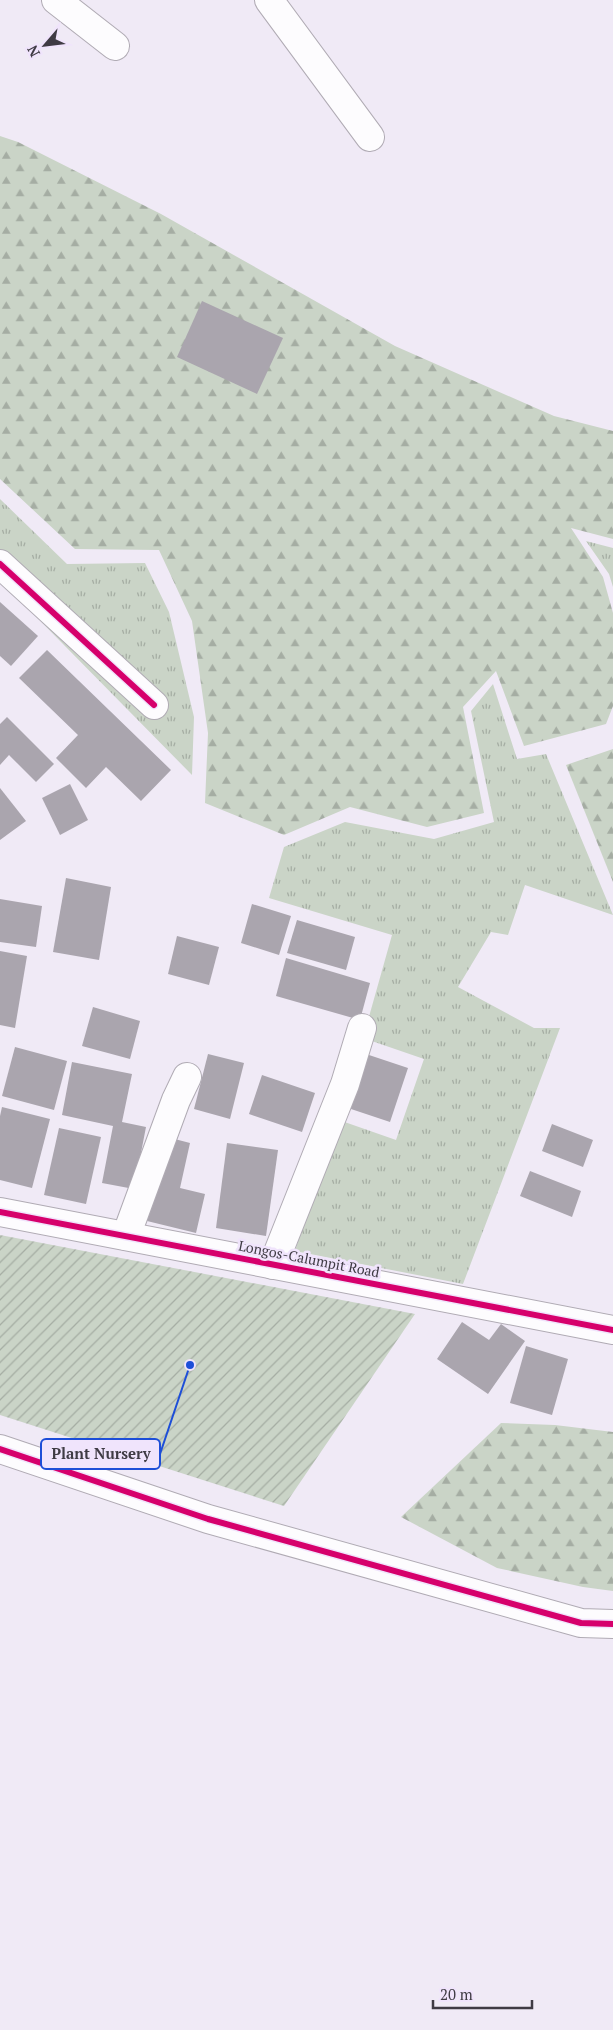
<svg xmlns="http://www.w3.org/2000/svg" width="613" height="2030" font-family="'PT Serif',serif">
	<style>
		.grass { fill: url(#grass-tufts) }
		.forest { fill: url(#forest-firs) }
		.garden { fill: url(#garden-furrows) }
		.building { fill: #aaa5ae }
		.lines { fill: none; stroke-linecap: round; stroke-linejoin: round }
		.minor-casing { stroke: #b0abb4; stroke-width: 30 }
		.minor { stroke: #fdfcfe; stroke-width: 28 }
		.cycleway-casing { stroke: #f0e4fc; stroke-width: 9 }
		.cycleway { stroke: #d6006c; stroke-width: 6 }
		.labels { text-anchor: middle; stroke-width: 5; stroke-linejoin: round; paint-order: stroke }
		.street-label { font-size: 14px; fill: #3f3b44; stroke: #f0e4fc }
		.leader { fill: none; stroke: #1d4ed8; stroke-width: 2 }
		.callout-dot { fill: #1d4ed8; stroke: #f0e4fc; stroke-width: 2 }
		.callout { fill: #f0e4fc; stroke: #1d4ed8; stroke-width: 2 }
		.callout-label { font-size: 15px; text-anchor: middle; font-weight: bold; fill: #3f3b44 }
	</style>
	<defs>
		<pattern id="grass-tufts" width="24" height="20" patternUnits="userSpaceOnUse" patternTransform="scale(1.25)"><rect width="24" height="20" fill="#cad4c7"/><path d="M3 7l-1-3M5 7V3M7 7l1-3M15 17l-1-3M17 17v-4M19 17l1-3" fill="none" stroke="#a5ada3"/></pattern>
		<pattern id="forest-firs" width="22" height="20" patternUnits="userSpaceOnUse" patternTransform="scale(1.25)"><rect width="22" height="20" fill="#cad4c7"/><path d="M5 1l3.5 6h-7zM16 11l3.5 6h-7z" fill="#a5ada3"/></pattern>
		<pattern id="garden-furrows" width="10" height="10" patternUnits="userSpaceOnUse" patternTransform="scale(1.25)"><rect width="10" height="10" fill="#cad4c7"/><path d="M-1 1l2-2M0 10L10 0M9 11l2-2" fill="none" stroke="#a5ada3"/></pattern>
	</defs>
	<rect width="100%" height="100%" fill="#f0eaf6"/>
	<g class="grass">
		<polygon points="0,499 67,564 145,563 169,612 194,717 192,775 0,580"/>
		<polygon points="586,541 613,548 613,587 609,574"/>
		<polygon points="493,684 517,759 546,754 613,915 525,885 508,935 491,932 458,987 534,1028 560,1028 463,1284 295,1251 336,1119 396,1140 424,1059 363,1038 392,935 269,898 284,847 345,822 434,839 494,822 471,711"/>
	</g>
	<g class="forest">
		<polygon points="0,136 18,142 161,214 395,346 554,416 613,431 613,539 571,528 603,577 613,613 613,706 606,724 524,746 496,671 463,707 484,813 427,827 350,807 284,835 205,803 208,733 192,621 159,550 75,549 0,479"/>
		<polygon points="613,749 613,882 566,765"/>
		<polygon points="501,1423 555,1425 613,1432 613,1591 583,1587 497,1568 401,1517"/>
	</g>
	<polygon class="garden" points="0,1235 415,1314 284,1506 0,1415"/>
	<g class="building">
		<polygon points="202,301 283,338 257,394 177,357"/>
		<polygon points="0,602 38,636 11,666 0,656"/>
		<polygon points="47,650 171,770 141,801 106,767 86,788 56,758 78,735 19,678"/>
		<polygon points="7,717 54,764 36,782 9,755 0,765 0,724"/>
		<polygon points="70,784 88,820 60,835 42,798"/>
		<polygon points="0,788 26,821 0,840"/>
		<polygon points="66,878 111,887 99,960 53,952"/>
		<polygon points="0,899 42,906 36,947 0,942"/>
		<polygon points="252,904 291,916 279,955 241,943"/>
		<polygon points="297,920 355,937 346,970 287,953"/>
		<polygon points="177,936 219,947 209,985 168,974"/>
		<polygon points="0,951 27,956 15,1028 0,1025"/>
		<polygon points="286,958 370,983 360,1020 276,996"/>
		<polygon points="93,1007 140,1021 130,1059 82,1046"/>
		<polygon points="15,1047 67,1061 54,1110 2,1096"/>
		<polygon points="363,1053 408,1068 390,1122 345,1107"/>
		<polygon points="208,1054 244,1063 230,1119 194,1109"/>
		<polygon points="72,1062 132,1074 122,1122 146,1127 134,1189 102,1183 113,1126 62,1115"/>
		<polygon points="262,1075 315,1093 302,1132 249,1114"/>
		<polygon points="2,1107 50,1119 32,1188 0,1180 0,1116"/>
		<polygon points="552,1124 593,1140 583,1167 542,1151"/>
		<polygon points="59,1128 101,1137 86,1204 44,1195"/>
		<polygon points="167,1137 190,1143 180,1188 205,1194 196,1233 147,1221"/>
		<polygon points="227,1143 278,1150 266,1236 216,1228"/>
		<polygon points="530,1171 581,1191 572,1217 520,1196"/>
		<polygon points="462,1322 489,1340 501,1324 525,1341 488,1394 437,1359"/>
		<polygon points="526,1346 568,1359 552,1415 510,1403"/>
	</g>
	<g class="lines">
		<defs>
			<g id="minor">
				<polyline points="56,0 115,46"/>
				<polyline points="269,0 370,137"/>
				<polyline points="0,564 154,705"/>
				<polyline points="0,1212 613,1330"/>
				<polyline points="126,1236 176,1100 187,1077"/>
				<polyline points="273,1265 345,1084 362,1028"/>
				<polyline points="0,1449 208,1519 581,1623 613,1624"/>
			</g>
		</defs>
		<use href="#minor" class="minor-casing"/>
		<use href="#minor" class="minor"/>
		<defs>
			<g id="cycleway">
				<polyline points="0,564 154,705"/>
				<polyline points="0,1212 613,1330"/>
				<polyline points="0,1449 208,1519 581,1623 613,1624"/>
			</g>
		</defs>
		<use href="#cycleway" class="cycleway-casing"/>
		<use href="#cycleway" class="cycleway"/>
	</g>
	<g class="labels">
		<g class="street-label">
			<text transform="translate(309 1259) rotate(11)" y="5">Longos-Calumpit Road</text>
		</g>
	</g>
	<path class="leader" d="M190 1365L160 1454"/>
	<circle class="callout-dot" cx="190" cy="1365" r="5"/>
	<rect class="callout" x="41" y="1439" width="119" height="30" rx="5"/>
	<g class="callout-label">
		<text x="101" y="1459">Plant Nursery</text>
	</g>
	<g transform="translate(45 45) rotate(242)" stroke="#f0e4fc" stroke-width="4" paint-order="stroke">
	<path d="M0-4L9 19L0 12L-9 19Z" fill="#3f3b44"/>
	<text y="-8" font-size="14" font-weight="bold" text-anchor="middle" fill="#3f3b44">N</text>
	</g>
	<path d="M433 2000v8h99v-8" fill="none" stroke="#3f3b44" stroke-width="2.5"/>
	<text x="440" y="2000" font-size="15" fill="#3f3b44" stroke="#f0e4fc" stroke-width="4" paint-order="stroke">20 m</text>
</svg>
